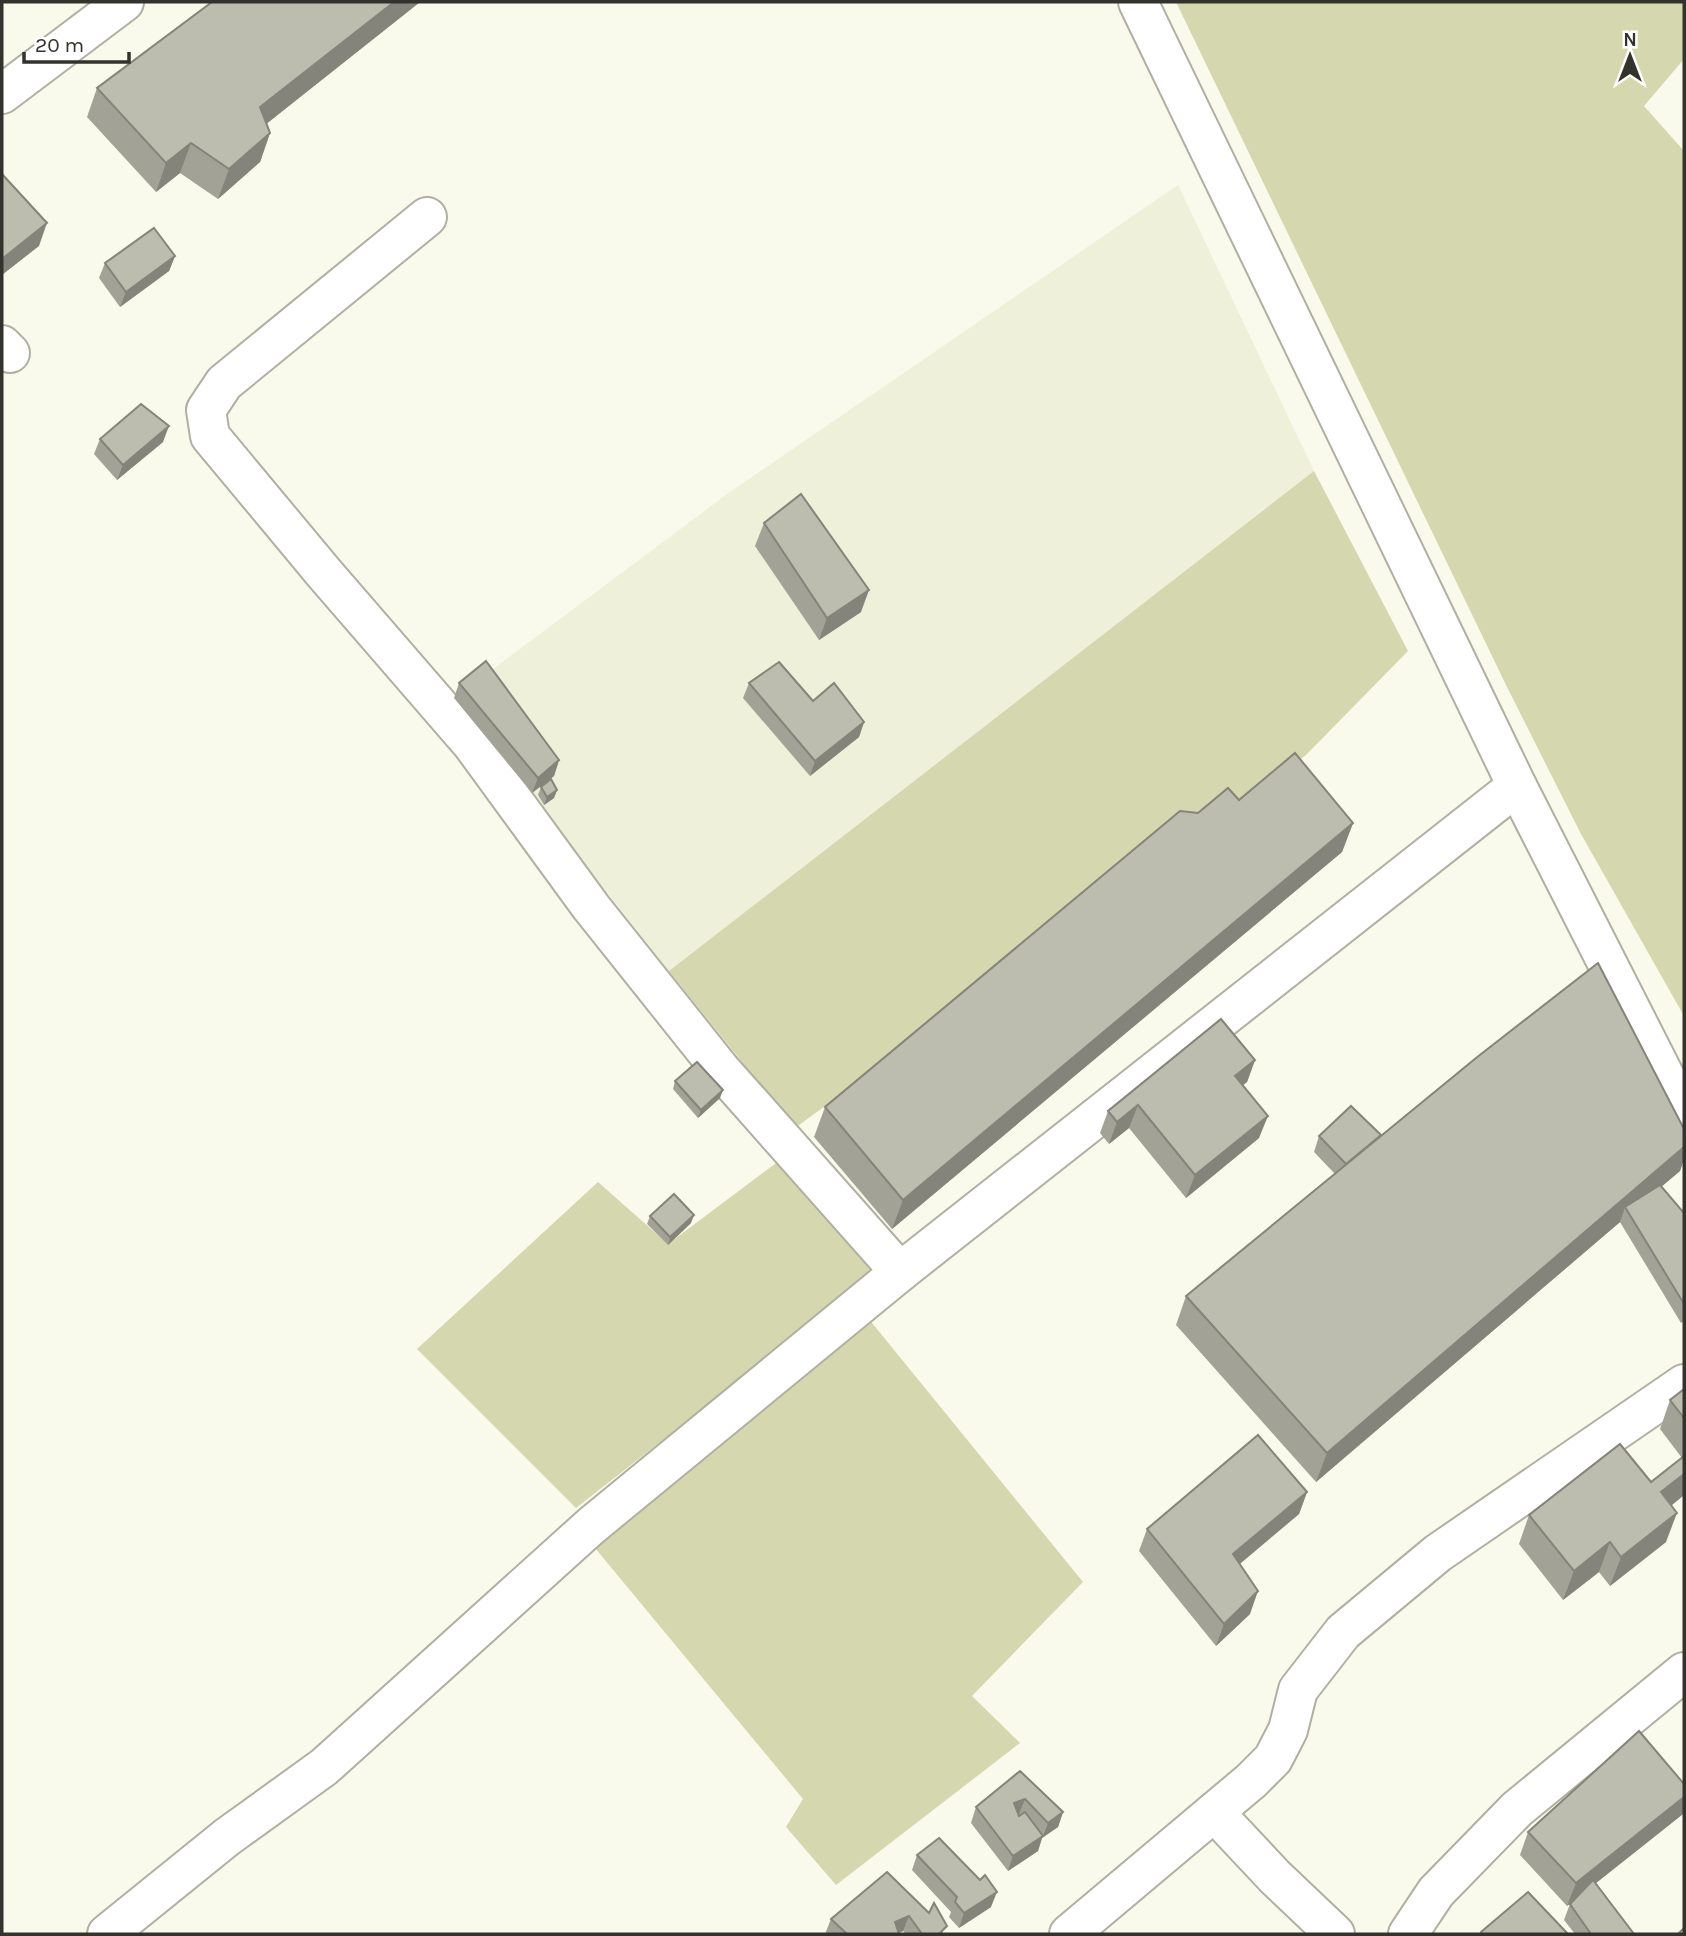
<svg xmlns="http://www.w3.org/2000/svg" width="1686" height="1936" font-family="Karla,sans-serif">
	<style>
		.built { fill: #eff0da }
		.green { fill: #d5d7ae }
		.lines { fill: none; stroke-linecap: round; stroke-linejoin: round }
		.minor-casing { stroke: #b0b0a2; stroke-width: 42 }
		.tertiary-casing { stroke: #b0b0a2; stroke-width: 42 }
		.minor { stroke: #fff; stroke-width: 38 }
		.tertiary { stroke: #fff; stroke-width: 38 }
		.wall { fill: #a2a396 }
		.shaded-wall { fill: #84847a }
		.building { fill: #bcbdaf; stroke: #84847a; stroke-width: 2 }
	</style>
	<rect width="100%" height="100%" fill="#f9faeb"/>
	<polygon class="built" points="1178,185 1314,471 669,971 454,698 730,492"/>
	<g class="green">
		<polygon points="1176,2 1684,2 1684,59 1644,106 1684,151 1684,1016 1581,834 1507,687"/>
		<polygon points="1314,471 1408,651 1306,755 795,1128 669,971"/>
		<polygon points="780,1160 882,1268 576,1508 417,1349 598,1182 668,1244"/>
		<polygon points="868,1318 1083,1582 972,1696 1020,1743 836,1885 786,1827 803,1799 590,1542"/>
	</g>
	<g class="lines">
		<defs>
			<g id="minor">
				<polyline points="2,94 124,2"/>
				<polyline points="427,217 224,383 206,410 210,436 324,573 472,744 591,907 721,1070 900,1272"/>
				<polyline points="2,345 10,353"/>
				<polyline points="1214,1812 1275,1877 1335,1934"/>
				<polyline points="107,1934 227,1837 324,1767 591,1526 900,1272 1517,786"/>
				<polyline points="1069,1934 1251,1781 1273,1759 1288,1730 1298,1690 1343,1632 1438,1553 1684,1384"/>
				<polyline points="1408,1934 1436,1892 1517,1809 1684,1672"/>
			</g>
			<polyline id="tertiary" points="1138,2 1517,786 1684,1114"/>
		</defs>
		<use href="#minor" class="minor-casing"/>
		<use href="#tertiary" class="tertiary-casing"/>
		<use href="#minor" class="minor"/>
		<use href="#tertiary" class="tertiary"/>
	</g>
	<g class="wall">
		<polygon points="420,2 267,123 270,133 260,162 218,199 180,173 156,192 87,117 97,88"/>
		<polygon points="175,256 169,271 120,307 99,278 105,263"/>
		<polygon points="100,439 163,442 117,480 94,454"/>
		<polygon points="764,523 861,612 819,640 755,546"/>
		<polygon points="459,683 559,760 554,776 532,793 454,698"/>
		<polygon points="749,683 813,701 864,722 859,737 810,776 743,698"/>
		<polygon points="541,787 557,790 554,798 544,805 538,795"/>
		<polygon points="1239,800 1353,823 1342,852 892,1229 814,1137 825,1107 1198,813"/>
		<polygon points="1255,1060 1247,1082 1243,1085 1259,1138 1186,1198 1129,1128 1109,1144 1100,1133 1108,1111"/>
		<polygon points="675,1081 720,1098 698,1118 673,1089"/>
		<polygon points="1381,1135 1684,1147 1684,1159 1680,1171 1661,1187 1684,1213 1684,1321 1681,1323 1620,1222 1316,1482 1176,1325 1186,1296 1335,1174 1314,1152 1319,1136"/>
		<polygon points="650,1216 691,1223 668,1245 647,1224"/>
		<polygon points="1684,1389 1684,1495 1672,1505 1666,1542 1610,1586 1599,1572 1563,1600 1519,1544 1529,1515 1651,1482 1682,1458 1660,1429 1670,1400"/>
		<polygon points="1307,1492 1299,1514 1240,1564 1250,1614 1216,1646 1139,1551 1147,1529"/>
		<polygon points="1020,1771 1063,1812 1058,1827 1042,1838 1038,1851 1008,1871 971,1823 976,1807"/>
		<polygon points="1683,1814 1596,1883 1634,1934 1575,1934 1564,1920 1570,1904 1573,1901 1567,1906 1520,1855 1528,1832"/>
		<polygon points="917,1855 991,1907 959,1928 949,1917 951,1912 912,1870"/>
		<polygon points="887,1872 944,1934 906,1934 903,1931 899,1933 899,1934 825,1934 831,1919"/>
	</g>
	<g class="shaded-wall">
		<polygon points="394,2 420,2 250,137 260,107"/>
		<polygon points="270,133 260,162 218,199 229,169"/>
		<polygon points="191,143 180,173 156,192 166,163"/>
		<polygon points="47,223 39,246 2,275 2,259"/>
		<polygon points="175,256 169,271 120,307 126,292"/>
		<polygon points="169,426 163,442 117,480 123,465"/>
		<polygon points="869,590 861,612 819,640 827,618"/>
		<polygon points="864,722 859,737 810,776 815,761"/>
		<polygon points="559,760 554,776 532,793 538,778"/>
		<polygon points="557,790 554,798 544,805 547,797"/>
		<polygon points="1353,823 1342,852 892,1229 903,1200"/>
		<polygon points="1255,1060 1247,1082 1227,1098 1235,1076"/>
		<polygon points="723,1090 720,1098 698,1118 701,1110"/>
		<polygon points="1138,1105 1129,1128 1109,1144 1117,1122"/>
		<polygon points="1268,1116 1259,1138 1186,1198 1195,1175"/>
		<polygon points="1684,1147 1684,1159 1680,1171 1629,1214 1625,1207 1620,1222 1316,1482 1327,1453"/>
		<polygon points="694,1215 691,1223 668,1245 670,1237"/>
		<polygon points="1684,1474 1684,1495 1651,1522 1661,1492"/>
		<polygon points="1307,1492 1299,1514 1225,1576 1233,1554"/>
		<polygon points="1677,1513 1666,1542 1610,1586 1621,1557"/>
		<polygon points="1610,1542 1599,1572 1563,1600 1574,1571"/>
		<polygon points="1258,1591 1250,1614 1216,1646 1224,1624"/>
		<polygon points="1684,1797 1684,1810 1683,1814 1567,1906 1576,1883"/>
		<polygon points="1025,1799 1019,1814 1008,1819 1014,1803"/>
		<polygon points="1063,1812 1058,1827 1042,1838 1038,1851 1008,1871 1013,1856 1043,1836 1048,1823"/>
		<polygon points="997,1892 991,1907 959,1928 964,1913"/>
		<polygon points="909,1916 903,1931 897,1934 895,1922"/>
	</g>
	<g class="building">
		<polygon points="212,2 394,2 260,107 270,133 229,169 191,143 166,163 97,88"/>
		<polygon points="2,174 47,223 2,259"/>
		<polygon points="154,228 175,256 126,292 105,263"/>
		<polygon points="141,404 169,426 123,465 100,439"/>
		<polygon points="801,494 869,590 827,618 764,523"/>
		<polygon points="486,661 559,760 538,778 459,683"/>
		<polygon points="779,662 813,701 834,683 864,722 815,761 749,683"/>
		<polygon points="1295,753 1353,823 903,1200 825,1107 1180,811 1198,813 1228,788 1239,800"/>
		<polygon points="551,779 557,790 547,797 541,787"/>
		<polygon points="1598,963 1684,1129 1684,1147 1327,1453 1186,1296 1476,1058"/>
		<polygon points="1221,1019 1255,1060 1235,1076 1268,1116 1195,1175 1138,1105 1117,1122 1108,1111"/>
		<polygon points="697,1062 723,1090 701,1110 675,1081"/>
		<polygon points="1351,1106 1381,1135 1346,1164 1319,1136"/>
		<polygon points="1660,1185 1684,1213 1684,1304 1625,1207"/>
		<polygon points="674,1194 694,1215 670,1237 650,1216"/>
		<polygon points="1684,1389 1684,1418 1670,1400"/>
		<polygon points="1258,1435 1307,1492 1233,1554 1258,1591 1224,1624 1147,1529"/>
		<polygon points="1620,1444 1651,1482 1684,1456 1684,1474 1661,1492 1677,1513 1621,1557 1610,1542 1574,1571 1529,1515"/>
		<polygon points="1639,1731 1684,1784 1684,1797 1576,1883 1528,1832"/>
		<polygon points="1020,1771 1063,1812 1048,1823 1025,1799 1014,1803 1019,1816 1025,1812 1043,1836 1013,1856 976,1807"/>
		<polygon points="939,1838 980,1880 985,1875 997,1892 964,1913 955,1902 957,1897 917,1855"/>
		<polygon points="887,1872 929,1913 934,1903 947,1926 939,1934 922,1934 909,1916 895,1922 899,1934 847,1934 831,1919"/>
		<polygon points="1593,1880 1634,1934 1591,1934 1570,1904"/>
		<polygon points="1528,1892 1568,1934 1482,1934 1481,1932"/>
		<polygon points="1684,1928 1684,1934 1678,1934"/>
	</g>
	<rect width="1686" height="1936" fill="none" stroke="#33332e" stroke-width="7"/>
	<g transform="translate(1630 56)" stroke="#ffffff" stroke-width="5" paint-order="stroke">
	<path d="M0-5L12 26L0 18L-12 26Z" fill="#33332e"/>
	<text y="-10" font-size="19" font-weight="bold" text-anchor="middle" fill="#33332e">N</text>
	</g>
	<path d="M24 52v10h105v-10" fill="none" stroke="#33332e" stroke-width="3.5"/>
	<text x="35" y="52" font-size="21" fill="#33332e" stroke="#ffffff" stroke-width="5" paint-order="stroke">20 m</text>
</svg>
